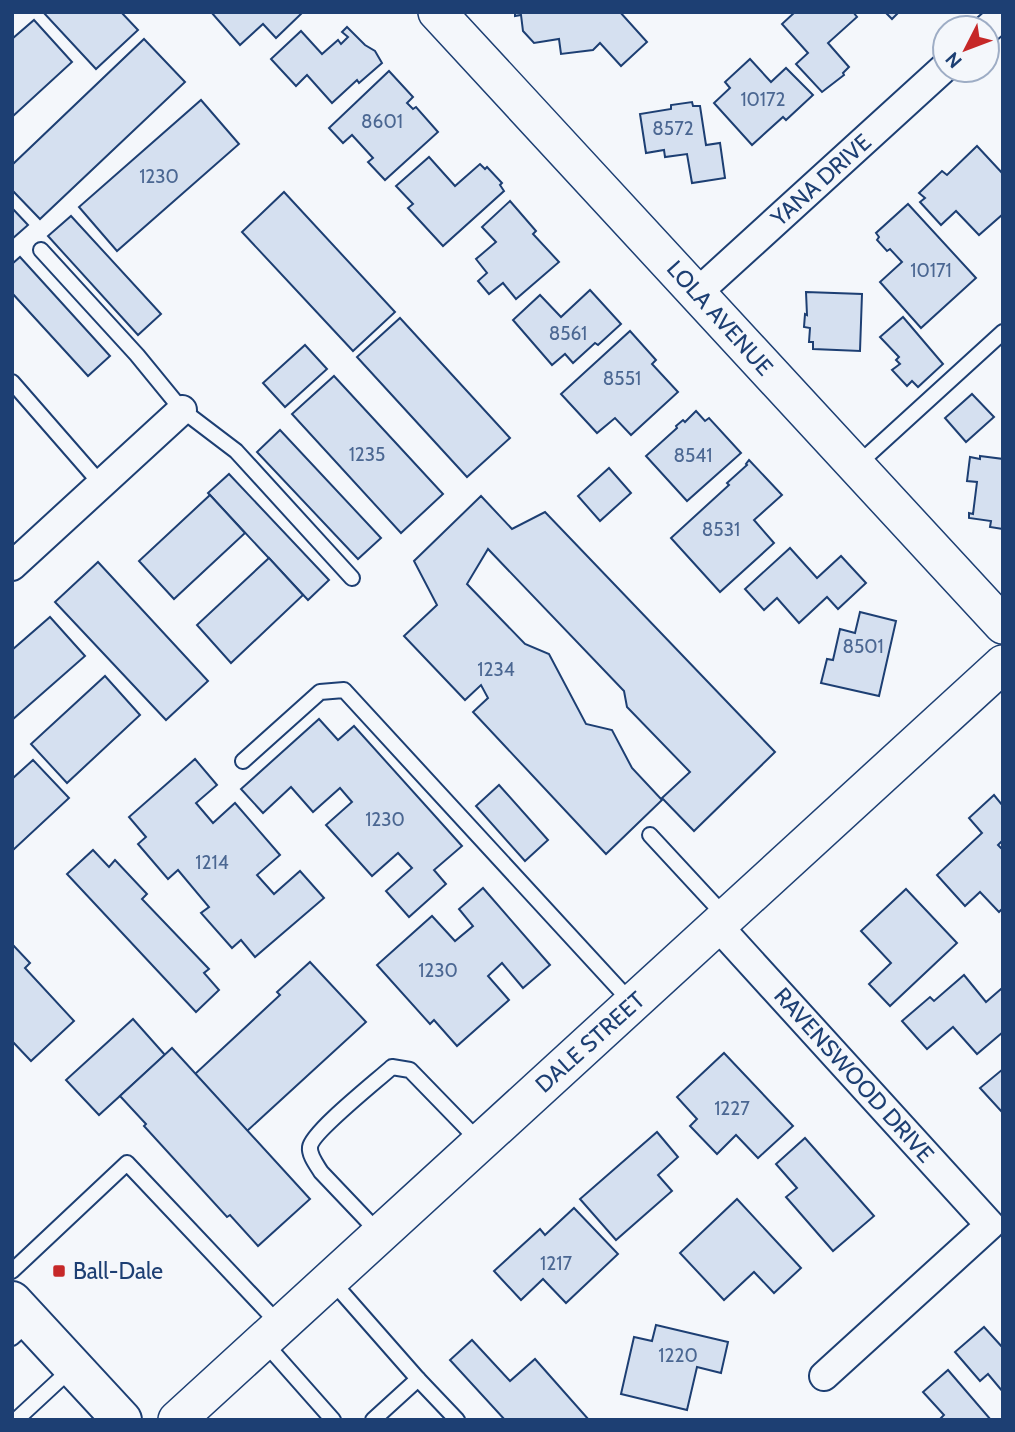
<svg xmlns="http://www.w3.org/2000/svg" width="1015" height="1432" font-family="Cabin,sans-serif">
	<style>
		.building { fill: #d5e0f0; stroke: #1d3f73; stroke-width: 2 }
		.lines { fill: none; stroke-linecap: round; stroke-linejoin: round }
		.service-casing { stroke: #1d3f73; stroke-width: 18 }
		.minor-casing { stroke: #1d3f73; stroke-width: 32 }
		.tertiary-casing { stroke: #1d3f73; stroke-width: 40 }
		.primary-casing { stroke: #1d3f73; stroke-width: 42 }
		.service { stroke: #f4f7fb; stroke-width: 14 }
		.minor { stroke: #f4f7fb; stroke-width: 28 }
		.tertiary { stroke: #f4f7fb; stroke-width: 37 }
		.primary { stroke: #f4f7fb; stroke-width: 38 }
		.poi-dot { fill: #c62828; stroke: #f4f7fb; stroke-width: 2.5 }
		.labels { text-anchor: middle; stroke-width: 5; stroke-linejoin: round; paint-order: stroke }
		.number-label { font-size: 19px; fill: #4b6792 }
		.street-label { font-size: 23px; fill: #1d3f73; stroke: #f4f7fb }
		.poi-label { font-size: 23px; fill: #1d3f73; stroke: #f4f7fb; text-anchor: start }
	</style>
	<rect width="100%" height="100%" fill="#f4f7fb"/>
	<g class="building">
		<polygon points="43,12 121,12 138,30 96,69"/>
		<polygon points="211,12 303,12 276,38 263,24 240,45"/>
		<polygon points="515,12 620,12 647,42 621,66 600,43 593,50 561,54 559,39 534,43 523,31 521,15 515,16"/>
		<polygon points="795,12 853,12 857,17 828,43 849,67 843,73 844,75 822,92 796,64 808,53 782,24"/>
		<polygon points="885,12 899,12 892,19"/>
		<polygon points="34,20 72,62 12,117 12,39"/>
		<polygon points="347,27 365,45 375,51 382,63 359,83 357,80 332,103 307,75 296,86 271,59 301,31 322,54 338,40 341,44 348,37 342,32"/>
		<polygon points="144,39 185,82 40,219 12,190 12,165"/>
		<polygon points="750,59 771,82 786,68 813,95 786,120 783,117 752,145 714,103 730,88 725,82"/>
		<polygon points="389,71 413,97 407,103 413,109 416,107 438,132 385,180 368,162 373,158 352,135 343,143 329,128"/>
		<polygon points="201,100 239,144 117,251 79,207"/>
		<polygon points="692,102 693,106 700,106 706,145 720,143 725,178 692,183 687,154 665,157 664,150 646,153 640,114 671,109 671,105"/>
		<polygon points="977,146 1003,174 1003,214 979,235 956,211 941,225 920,202 925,198 919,193 942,171 947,175"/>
		<polygon points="429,157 455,186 480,164 485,169 487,167 502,183 500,185 504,191 443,246 408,208 413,204 396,186"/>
		<polygon points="284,192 395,312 353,351 242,232"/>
		<polygon points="510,201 536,231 533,234 559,262 516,299 503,283 489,294 478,281 487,273 476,259 496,242 482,227"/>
		<polygon points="908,204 976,278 921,328 880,282 902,262 890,249 887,251 877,240 879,237 876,233"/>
		<polygon points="12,208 28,225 12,239"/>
		<polygon points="71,216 161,314 138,335 48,236"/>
		<polygon points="20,257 110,356 88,376 12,293 12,264"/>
		<polygon points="590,290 621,324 598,345 595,343 573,363 565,354 552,365 513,320 540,295 561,317"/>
		<polygon points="806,292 862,294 860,351 813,349 813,342 809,342 810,328 804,327 805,314 807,315"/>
		<polygon points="903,317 943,364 918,387 912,381 907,386 892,370 900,364 896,360 899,357 880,337"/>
		<polygon points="400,318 510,438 467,477 357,357"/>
		<polygon points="630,331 656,360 652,364 678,392 631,435 615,418 597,433 561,394"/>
		<polygon points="305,345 327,369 285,407 263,383"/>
		<polygon points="334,376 443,494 401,533 292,414"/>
		<polygon points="972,394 994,417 966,442 945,418"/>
		<polygon points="696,411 705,421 709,418 741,453 687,501 646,456 677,428 676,426 683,420 685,422"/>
		<polygon points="280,430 381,538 358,559 257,452"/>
		<polygon points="980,456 1003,459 1003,529 990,527 991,521 969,518 969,513 973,514 977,482 967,481 970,457 980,459"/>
		<polygon points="749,460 782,495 754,520 774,543 720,592 671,538 729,485 727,483 747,465 746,464"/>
		<polygon points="609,468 631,493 600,521 578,496"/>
		<polygon points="229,474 329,580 308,600 208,493"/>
		<polygon points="210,495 245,533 174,599 139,561"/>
		<polygon points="481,496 512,529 545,512 775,752 694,831 662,798 690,772 627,707 624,691 488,549 467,584 525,644 549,654 586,724 612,730 632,768 662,800 606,854 473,712 488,698 481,685 465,700 404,636 437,605 414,561"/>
		<polygon points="790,548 817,578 841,556 866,583 838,609 827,597 799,623 777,598 764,610 745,589"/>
		<polygon points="269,558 303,595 231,663 197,625"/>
		<polygon points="98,562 208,681 166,720 55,602"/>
		<polygon points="860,612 896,621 879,696 821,683 827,659 833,660 840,629 855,633"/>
		<polygon points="50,617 85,656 12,720 12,650"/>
		<polygon points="105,676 140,715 67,783 31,744"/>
		<polygon points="319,719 338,740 354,726 462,846 434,870 446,884 409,917 386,891 412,868 398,853 372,876 326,825 352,802 340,788 313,812 291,787 263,813 241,789"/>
		<polygon points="195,759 217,785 196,803 213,823 235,803 280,855 257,875 274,894 300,871 324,898 255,957 241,940 232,948 201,913 209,907 178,870 168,879 138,844 146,837 129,817"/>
		<polygon points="33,760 69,798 12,851 12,779"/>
		<polygon points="499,785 548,840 525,861 476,806"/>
		<polygon points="994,795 1003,806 1003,840 998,845 1003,850 1003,908 999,912 980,892 965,906 937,875 982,833 969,818"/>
		<polygon points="93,850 109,867 115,860 147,894 142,899 209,969 204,973 219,990 196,1012 67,874"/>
		<polygon points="483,888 550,965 523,988 502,963 488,976 509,1000 457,1046 434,1020 430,1024 377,965 432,916 455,941 473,926 459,909"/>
		<polygon points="906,889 957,943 890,1006 869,984 891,963 861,931"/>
		<polygon points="12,944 30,963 25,968 74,1021 31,1061 12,1041"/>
		<polygon points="310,962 366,1022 247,1131 195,1074 280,995 277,992"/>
		<polygon points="964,975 986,1002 1001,989 1003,992 1003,1032 977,1054 953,1027 927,1049 902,1021 930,997 934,1001"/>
		<polygon points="133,1019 165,1055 99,1115 66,1080"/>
		<polygon points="172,1048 310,1199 258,1246 230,1215 227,1217 144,1126 146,1124 120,1096"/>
		<polygon points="724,1053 793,1126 758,1158 736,1135 717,1154 690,1126 697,1119 677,1097"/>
		<polygon points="1003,1069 1003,1111 1002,1112 980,1088"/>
		<polygon points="657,1132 678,1157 658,1175 672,1191 616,1240 580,1199"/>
		<polygon points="805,1138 874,1216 833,1251 786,1197 797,1188 776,1164"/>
		<polygon points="737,1199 801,1268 774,1293 754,1272 724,1300 680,1253"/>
		<polygon points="574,1208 618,1254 566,1303 543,1279 521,1300 494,1271 540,1229 545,1235"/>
		<polygon points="656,1325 728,1342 721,1373 697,1367 687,1410 621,1394 634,1337 652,1341"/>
		<polygon points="984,1327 1003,1348 1003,1392 988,1374 980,1381 955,1352"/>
		<polygon points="472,1340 510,1381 535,1359 589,1420 505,1420 450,1360"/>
		<polygon points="948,1370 991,1420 939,1420 944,1415 923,1392"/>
	</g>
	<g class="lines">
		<defs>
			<g id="service">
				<polyline points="41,250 137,355 182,410 236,451 352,578"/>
				<polyline points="12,382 101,484"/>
				<polyline points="856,466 1003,332"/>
				<polyline points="243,761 320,692 344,690 631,1002"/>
				<polyline points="650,835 725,916"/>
				<path d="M380 1234 321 1172C316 1164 309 1155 310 1147 312 1132 378 1080 392 1067L410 1070 479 1141"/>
				<polyline points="12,1271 127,1163 280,1325"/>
				<polyline points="331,1280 418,1379 373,1420"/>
				<polyline points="12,1338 30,1322"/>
				<polyline points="264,1342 333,1420"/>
				<polyline points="418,1379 457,1420"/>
				<polyline points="16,1420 71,1369"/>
			</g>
			<g id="minor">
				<polyline points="987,29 1003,15"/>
				<polyline points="697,293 945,67"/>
				<polyline points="12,566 182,410"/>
				<polyline points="717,925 990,1225 824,1376"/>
			</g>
			<g id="tertiary">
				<polyline points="437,12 1003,625"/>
				<polyline points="177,1420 1003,664"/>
			</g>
			<polyline id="primary" points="12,1301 122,1420"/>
		</defs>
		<use href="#service" class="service-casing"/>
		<use href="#minor" class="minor-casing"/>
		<use href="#tertiary" class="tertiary-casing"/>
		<use href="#primary" class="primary-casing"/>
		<use href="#service" class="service"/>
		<use href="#minor" class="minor"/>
		<use href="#tertiary" class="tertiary"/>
		<use href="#primary" class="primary"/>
	</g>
	<rect class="poi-dot" x="52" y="1264" width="14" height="14" rx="3.5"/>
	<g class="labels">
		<g class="number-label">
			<text x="763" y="106">10172</text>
			<text x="382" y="128">8601</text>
			<text x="673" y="135">8572</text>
			<text x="159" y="183">1230</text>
			<text x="931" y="277">10171</text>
			<text x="568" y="340">8561</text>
			<text x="622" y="385">8551</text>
			<text x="367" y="461">1235</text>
			<text x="693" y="462">8541</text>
			<text x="721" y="536">8531</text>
			<text x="863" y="653">8501</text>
			<text x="496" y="676">1234</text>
			<text x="385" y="826">1230</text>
			<text x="212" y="869">1214</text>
			<text x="438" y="977">1230</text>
			<text x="732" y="1115">1227</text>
			<text x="556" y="1270">1217</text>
			<text x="678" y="1362">1220</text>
		</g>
		<g class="street-label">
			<text transform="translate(821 180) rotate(-42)" y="8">YANA DRIVE</text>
			<text transform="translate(720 318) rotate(48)" y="8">LOLA AVENUE</text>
			<text transform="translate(590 1042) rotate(-42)" y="8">DALE STREET</text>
			<text transform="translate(854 1075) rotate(48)" y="8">RAVENSWOOD DRIVE</text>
		</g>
		<g class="poi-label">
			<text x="73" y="1279">Ball-Dale</text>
		</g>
	</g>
	<rect width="1015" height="1432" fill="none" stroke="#1d3f73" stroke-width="28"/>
	<g transform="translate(966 49) rotate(228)"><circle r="33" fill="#f4f7fb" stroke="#9eadc5" stroke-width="2"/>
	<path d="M0-5L12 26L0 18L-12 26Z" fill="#c62828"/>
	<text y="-10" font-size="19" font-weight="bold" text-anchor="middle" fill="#1d3f73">N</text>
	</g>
</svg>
